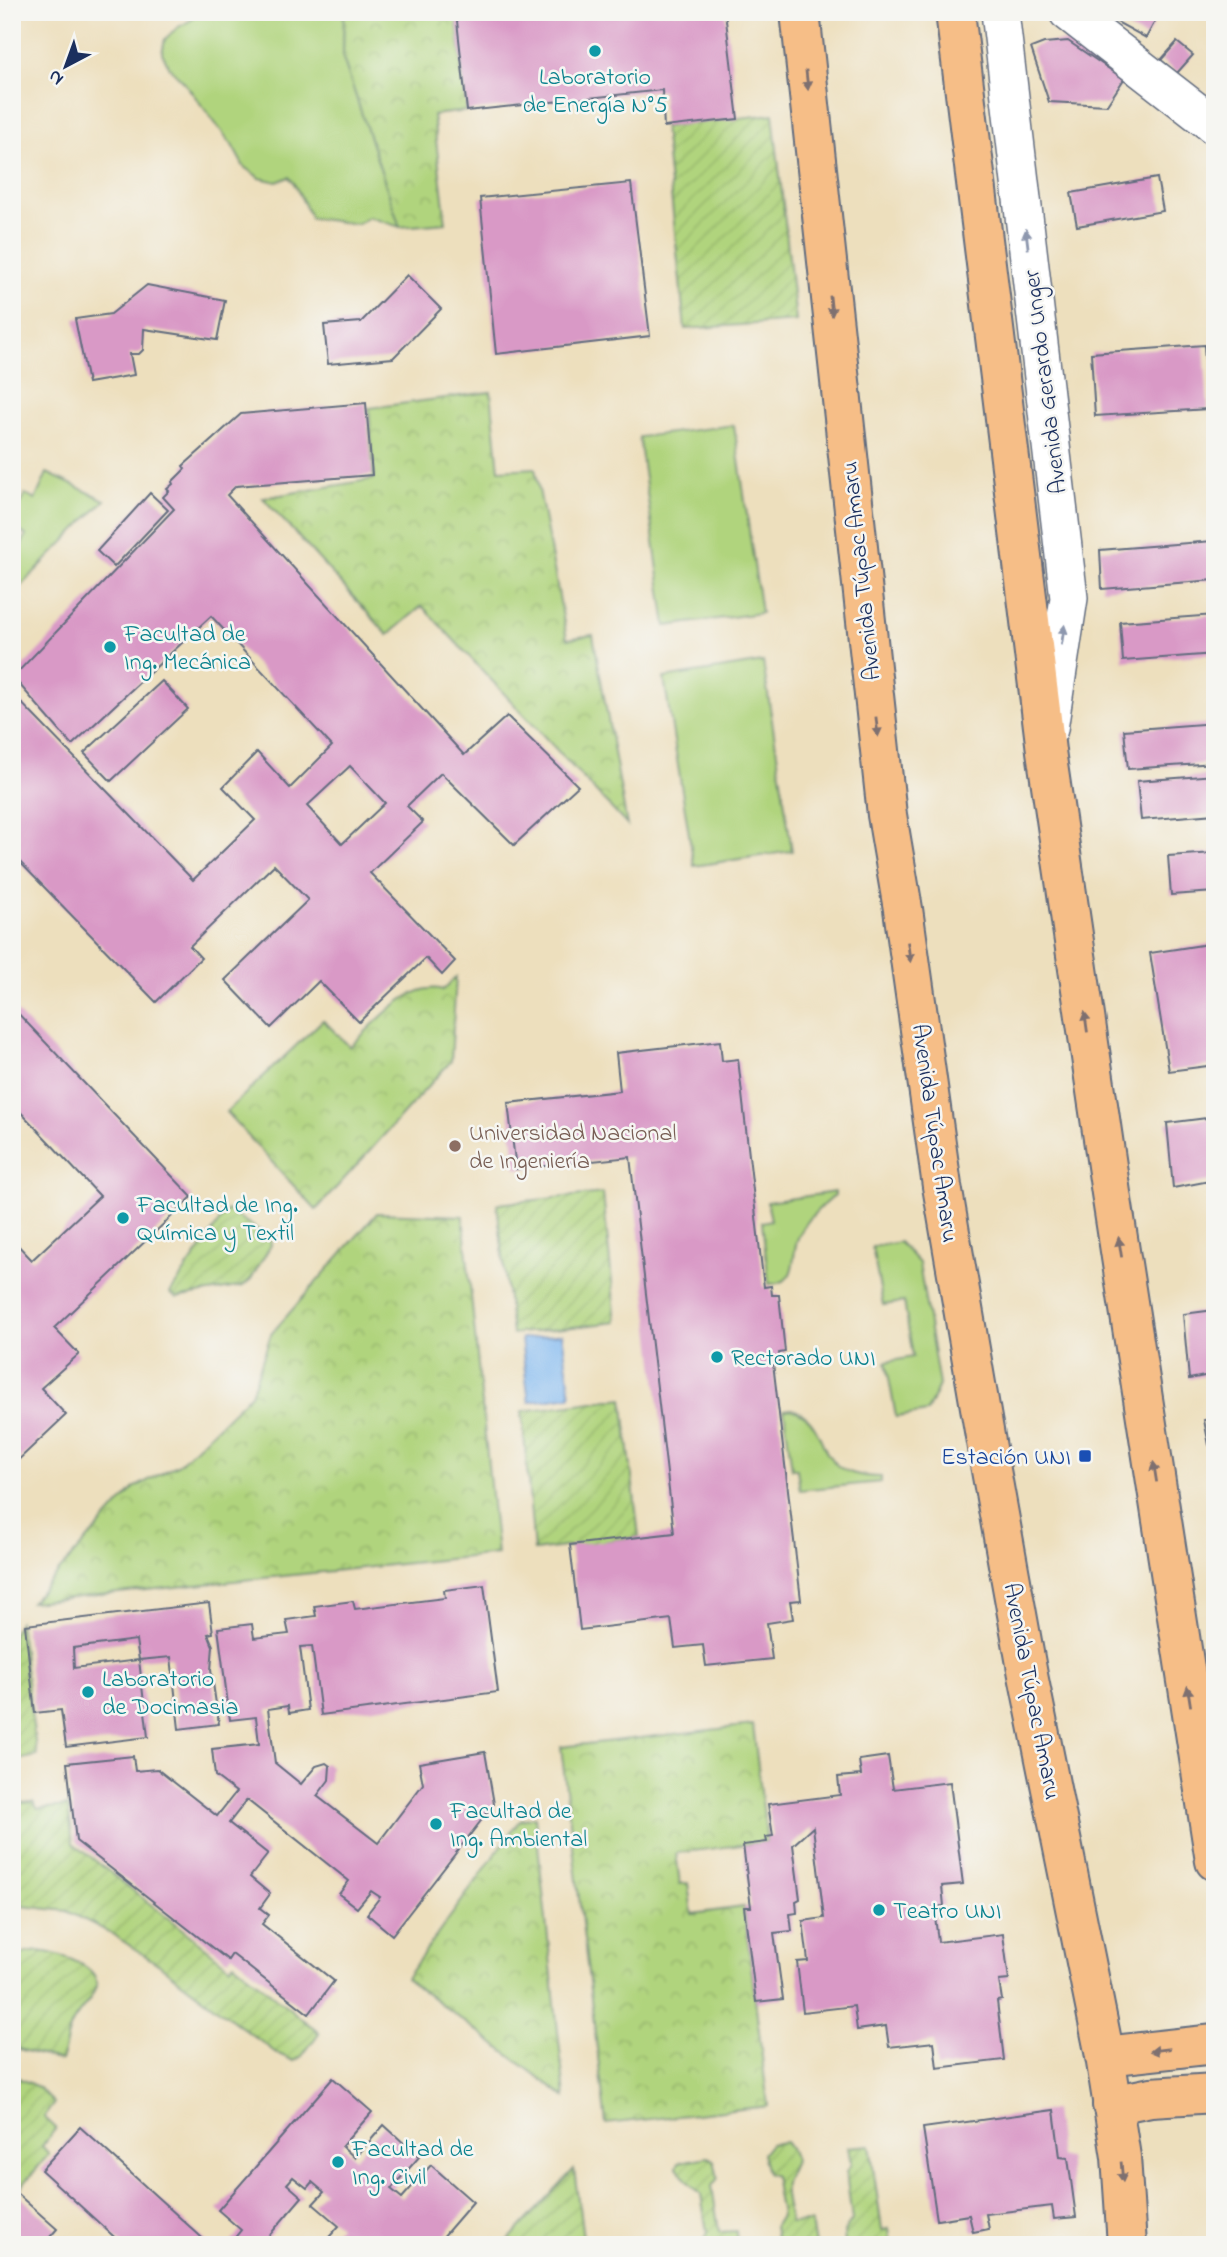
<svg xmlns="http://www.w3.org/2000/svg" width="1227" height="2257" font-family="'Indie Flower',sans-serif">
	<style>
		.grass { fill: #b0d47d; stroke: #66826e; stroke-width: 2 }
		.park { fill: url(#park-crowns); stroke: #66826e; stroke-width: 2 }
		.garden { fill: url(#garden-furrows); stroke: #66826e; stroke-width: 2 }
		.water { fill: #80b8f0; stroke: #4e74a7; stroke-width: 2 }
		.building { fill: #d999c6; fill-rule: evenodd }
		.lines { fill: none; stroke-linecap: round; stroke-linejoin: round }
		.minor-casing { stroke: #646d7f; stroke-width: 40 }
		.primary-casing { stroke: #646d7f; stroke-width: 42 }
		.minor { stroke: #fff; stroke-width: 37 }
		.primary { stroke: #f6be87; stroke-width: 38 }
		.oneway { fill: #7e6f70 }
		.oneway2 { fill: #8d97ae }
		.culture-dot { fill: #0f9aa8; stroke: #f6f6f2; stroke-width: 2.5 }
		.education-dot { fill: #8d6e63; stroke: #f6f6f2; stroke-width: 2.5 }
		.transit-dot { fill: #1a4fb4; stroke: #f6f6f2; stroke-width: 2.5 }
		.labels { text-anchor: middle; stroke-width: 5; stroke-linejoin: round; paint-order: stroke }
		.culture-label { font-size: 24px; fill: #0d838f; stroke: #f6f6f2; text-anchor: start }
		.street-label { font-size: 24px; fill: #1b2f5e; stroke: #f6f6f2 }
		.education-label { font-size: 24px; fill: #785e54; stroke: #f6f6f2; text-anchor: start }
		.transit-label { font-size: 24px; fill: #164399; stroke: #f6f6f2; text-anchor: end }
	</style>
	<defs>
		<pattern id="park-crowns" width="20" height="18" patternUnits="userSpaceOnUse" patternTransform="scale(1.75)"><rect width="20" height="18" fill="#b0d47d"/><path d="M2 6a3 3 0 1 1 6 0M12 15a3 3 0 1 1 6 0" fill="none" stroke="#97b66e"/></pattern>
		<pattern id="garden-furrows" width="10" height="10" patternUnits="userSpaceOnUse" patternTransform="scale(1.75)"><rect width="10" height="10" fill="#b0d47d"/><path d="M-1 1l2-2M0 10L10 0M9 11l2-2" fill="none" stroke="#97b66e"/></pattern>
	</defs>
	<rect width="100%" height="100%" fill="#f6f6f2"/>
	<filter id="ink" filterUnits="userSpaceOnUse"><feTurbulence type="fractalNoise" baseFrequency=".0143" numOctaves="2"/><feDisplacementMap in="SourceGraphic" scale="14" xChannelSelector="R" yChannelSelector="G"/><feConvolveMatrix kernelMatrix="1 2 1 2 8 2 1 2 1" color-interpolation-filters="sRGB"/></filter>
	<filter id="wash" filterUnits="userSpaceOnUse"><feTurbulence type="fractalNoise" baseFrequency=".00686" numOctaves="4" result="noise"/><feDisplacementMap in="SourceGraphic" scale="28" xChannelSelector="R" yChannelSelector="G"/><feGaussianBlur stdDeviation="1.57" result="paint"/><feColorMatrix in="noise" values="0 0 0 0 0 0 0 0 0 0 0 0 0 0 0 0 0 1.4 0 .05"/><feComposite in="paint" operator="in"/></filter>
	<g filter="url(#wash)">
		<rect width="100%" height="100%" fill="#eddfbd"/>
		<g class="grass">
			<path d="M196 12H344L343 58 400 227 369 217 357 224 311 218C304 205 298 187 289 177L277 182 260 178 244 167 232 145 183 81 170 68 162 53 165 39 177 28 191 20Z"/>
			<polygon points="734,425 761,613 666,626 639,437"/>
			<polygon points="47,473 105,500 13,594 12,566 26,535 12,526 12,521 25,494 35,500"/>
			<polygon points="763,662 792,851 694,866 664,678"/>
			<path d="M835 1192V1195C821 1206 805 1220 798 1238 790 1258 800 1284 769 1284L762 1222 771 1220 767 1202Z"/>
			<polygon points="899,1242 919,1263 939,1385 927,1412 896,1417 886,1362 913,1357 904,1302 883,1305 872,1247"/>
			<path d="M792 1409C837 1425 805 1476 881 1477V1482L800 1490 797 1469H792L784 1410Z"/>
		</g>
		<g class="park">
			<polygon points="344,12 456,12 467,111 433,115 446,223 400,227 343,58"/>
			<polygon points="491,392 499,470 535,468 567,639 593,635 627,825 422,606 388,635 263,498 374,479 369,408"/>
			<path d="M456 977 451 1061 316 1210 226 1112 323 1020 350 1047C373 1026 409 980 443 990Z"/>
			<polygon points="377,1213 463,1216 497,1554 31,1602 134,1488 179,1464 251,1394 271,1334"/>
			<polygon points="753,1725 767,1842 676,1853 680,1884 688,1883 692,1914 744,1907 768,2106 606,2124 561,1747"/>
			<polygon points="535,1817 565,2097 406,1978 520,1820"/>
		</g>
		<g class="garden">
			<polygon points="773,114 796,321 685,329 664,127"/>
			<polygon points="603,1193 616,1322 512,1334 497,1204"/>
			<polygon points="227,1210 270,1237 271,1245 251,1279 243,1286 176,1298 170,1293"/>
			<polygon points="623,1398 639,1537 534,1551 522,1411"/>
			<polygon points="19,1622 37,1756 12,1761 12,1634"/>
			<polygon points="12,1778 16,1778 21,1803 33,1802 38,1809 68,1806 73,1843 230,1967 234,1963 319,2033 302,2056 294,2061 276,2053 155,1962 109,1932 67,1911 22,1906 14,1901"/>
			<path d="M39 1951C54 1953 100 1964 96 1986 93 1999 78 2012 72 2024 66 2036 66 2048 61 2061L12 2047 15 2013 12 1962 20 1954Z"/>
			<polygon points="12,2075 38,2087 54,2103 44,2117 56,2128 42,2146 49,2154 17,2192 12,2188"/>
			<path d="M785 2142C802 2163 790 2163 785 2183 783 2195 789 2212 790 2223L811 2222 815 2245H777L774 2227 781 2216 774 2176 767 2173 762 2154 770 2144Z"/>
			<polygon points="870,2145 882,2230 889,2229 891,2245 845,2245 844,2232 852,2220 846,2172 851,2164 848,2147"/>
			<polygon points="708,2157 714,2160 718,2178 712,2186 719,2232 736,2231 737,2245 693,2245 703,2242 707,2232 701,2194 688,2182 677,2167 679,2162"/>
			<polygon points="574,2169 584,2245 504,2245"/>
		</g>
		<polygon class="water" points="562,1334 571,1396 529,1402 521,1339"/>
		<g id="blocks">
			<g class="building">
				<polygon points="456,12 725,12 738,119 664,127 662,90 467,111"/>
				<polygon points="1116,12 1160,12 1146,38 1115,21"/>
				<polygon points="1068,41 1124,79 1107,105 1049,102 1031,48 1044,43"/>
				<polygon points="1177,42 1193,55 1177,73 1161,60"/>
				<polygon points="1157,178 1163,211 1077,226 1071,193"/>
				<polygon points="631,183 650,336 496,354 480,198"/>
				<polygon points="407,275 441,309 393,358 328,364 324,325 361,322"/>
				<polygon points="147,285 225,300 217,340 144,329 143,350 139,354 130,354 134,375 88,383 75,319 111,314"/>
				<polygon points="1204,345 1208,409 1095,416 1091,353"/>
				<path d="M366 403 372 475 236 486 227 495 464 755 507 716 578 786 514 845 441 773 407 806 423 822 370 873 455 961 442 975 426 958 359 1022 319 981 271 1028 225 980 308 900 274 865 190 946 201 958 156 1002 12 854V693L193 880 255 820 223 787 257 752 290 788 332 746 211 616 72 745 13 677 174 509 163 497 169 491 167 489 173 484 172 482 185 469 183 466 241 414ZM350 766 385 803 342 844 307 806Z"/>
				<polygon points="150,493 168,510 114,567 97,551"/>
				<polygon points="1213,541 1215,580 1102,589 1100,550"/>
				<polygon points="1215,615 1215,654 1123,661 1120,622"/>
				<polygon points="162,681 188,709 111,781 84,753"/>
				<polygon points="1215,723 1215,763 1128,769 1124,730"/>
				<polygon points="1215,775 1215,814 1141,820 1137,781"/>
				<polygon points="1215,853 1215,892 1171,895 1168,856"/>
				<polygon points="1215,943 1215,1065 1169,1071 1150,953"/>
				<polygon points="12,1007 192,1197 54,1328 79,1354 41,1388 66,1415 12,1466 12,1395 15,1392 12,1388 12,1239 32,1260 100,1196 12,1103"/>
				<polygon points="720,1041 722,1061 738,1059 764,1287 771,1286 772,1295 779,1295 785,1352 779,1353 780,1362 773,1363 801,1600 790,1601 793,1619 767,1623 772,1659 706,1666 703,1645 675,1648 671,1619 580,1630 570,1545 674,1533 630,1157 516,1169 508,1103 620,1091 616,1053"/>
				<polygon points="1215,1117 1215,1180 1173,1188 1167,1123"/>
				<polygon points="1215,1310 1215,1374 1189,1379 1183,1314"/>
				<polygon points="1215,1418 1215,1444 1209,1445 1204,1420"/>
				<polygon points="484,1585 498,1692 321,1715 312,1646 300,1647 308,1710 289,1713 288,1706 268,1709 275,1763 301,1784 316,1766 326,1763 330,1766 329,1780 317,1796 378,1843 423,1784 419,1763 485,1752 494,1804 392,1935 367,1914 380,1897 371,1891 357,1908 339,1894 349,1881 247,1800 229,1823 268,1854 250,1877 270,1894 260,1908 269,1915 262,1924 334,1981 309,2014 232,1954 228,1960 76,1841 67,1763 133,1756 135,1771 157,1769 217,1816 236,1792 215,1776 212,1749 259,1744 256,1717 230,1720 218,1628 252,1624 254,1638 289,1634 286,1620 316,1616 314,1606 353,1601 355,1609 445,1598 444,1590"/>
				<path d="M209 1603 213 1633 208 1634 213 1646 211 1670 219 1724 179 1729 171 1657 139 1660 148 1737 66 1747 61 1710 35 1713 25 1625ZM136 1640 139 1660 74 1668 73 1648Z"/>
				<polygon points="888,1756 893,1789 950,1782 963,1884 942,1886 944,1906 934,1907 938,1942 1003,1934 1009,1980 999,1981 1002,2000 997,2001 1004,2060 937,2068 934,2042 889,2047 886,2026 857,2030 854,2006 803,2012 797,1962 808,1961 803,1921 824,1918 813,1827 793,1845 800,1899 796,1901 797,1913 790,1914 792,1931 774,1933 783,1999 756,2002 744,1907 751,1907 743,1845 767,1842 766,1837 773,1836 768,1804 840,1795 838,1777 861,1775 859,1760"/>
				<polygon points="333,2078 372,2112 342,2146 355,2158 384,2125 419,2157 391,2189 402,2198 431,2165 473,2202 436,2245 322,2245 339,2226 313,2204 324,2192 312,2182 307,2188 293,2177 287,2184 302,2197 261,2245 229,2245 241,2230 218,2210"/>
				<polygon points="1054,2110 1060,2157 1068,2158 1076,2217 1054,2219 1052,2206 986,2214 989,2229 973,2232 969,2215 937,2220 923,2128"/>
				<polygon points="80,2127 210,2245 123,2245 41,2170"/>
				<polygon points="14,2191 57,2229 43,2245 12,2245"/>
			</g>
		</g>
	</g>
	<g filter="url(#ink)">
		<use href="#blocks" fill-opacity="0" stroke="#646d7f" stroke-width="2"/>
		<g class="lines">
			<defs>
				<g id="minor">
					<polyline points="1000,12 1069,598 1049,729"/>
					<polyline points="1068,12 1215,126"/>
				</g>
				<g id="primary">
					<polyline points="800,12 887,815 903,909 942,1186 987,1448 1028,1675 1105,2056 1121,2157 1127,2245"/>
					<polyline points="955,12 1046,751 1111,1193 1215,1861"/>
					<polyline points="1105,2056 1215,2044"/>
					<polyline points="1112,2105 1151,2097 1215,2093"/>
				</g>
			</defs>
			<use href="#minor" class="minor-casing"/>
			<use href="#primary" class="primary-casing"/>
			<use href="#minor" class="minor"/>
			<use href="#primary" class="primary"/>
		</g>
		<defs><path id="oneway-solid" d="M-6-.8H1V-3.2L6.5 0L1 3.2V.8H-6Z" transform="scale(1.75)"/></defs>
		<g class="oneway">
			<use href="#oneway-solid" transform="translate(807 80) rotate(84)"/>
			<use href="#oneway-solid" transform="translate(831 306) rotate(84)"/>
			<use href="#oneway-solid" transform="translate(877 727) rotate(84)"/>
			<use href="#oneway-solid" transform="translate(909 952) rotate(82)"/>
			<use href="#oneway-solid" transform="translate(1086 1022) rotate(-98)"/>
			<use href="#oneway-solid" transform="translate(1120 1247) rotate(-99)"/>
			<use href="#oneway-solid" transform="translate(1155 1472) rotate(-99)"/>
			<use href="#oneway-solid" transform="translate(1189 1696) rotate(-99)"/>
			<use href="#oneway-solid" transform="translate(1160 2050) rotate(173)"/>
			<use href="#oneway-solid" transform="translate(1122 2172) rotate(85)"/>
		</g>
		<g class="oneway2">
			<use href="#oneway-solid" transform="translate(1027 239) rotate(-97)"/>
			<use href="#oneway-solid" transform="translate(1063 635) rotate(-81)"/>
		</g>
	</g>
	<g class="culture-dot">
		<circle cx="595" cy="51" r="7"/>
		<circle cx="110" cy="647" r="7"/>
		<circle cx="123" cy="1218" r="7"/>
		<circle cx="717" cy="1357" r="7"/>
		<circle cx="88" cy="1692" r="7"/>
		<circle cx="436" cy="1824" r="7"/>
		<circle cx="879" cy="1910" r="7"/>
		<circle cx="338" cy="2162" r="7"/>
	</g>
	<circle class="education-dot" cx="455" cy="1146" r="7"/>
	<rect class="transit-dot" x="1078" y="1449" width="14" height="14" rx="3.5"/>
	<g class="labels">
		<g class="culture-label">
			<text x="595" y="84" text-anchor="middle">Laboratorio<tspan x="595" dy="28">de Energía N°5</tspan></text>
			<text x="124" y="641">Facultad de<tspan x="124" dy="28">Ing. Mecánica</tspan></text>
			<text x="137" y="1212">Facultad de Ing.<tspan x="137" dy="28">Química y Textil</tspan></text>
			<text x="731" y="1365">Rectorado UNI</text>
			<text x="102" y="1686">Laboratorio<tspan x="102" dy="28">de Docimasia</tspan></text>
			<text x="450" y="1818">Facultad de<tspan x="450" dy="28">Ing. Ambiental</tspan></text>
			<text x="893" y="1918">Teatro UNI</text>
			<text x="352" y="2156">Facultad de<tspan x="352" dy="28">Ing. Civil</tspan></text>
		</g>
		<g class="street-label">
			<text transform="translate(1044 382) rotate(-97)" y="8">Avenida Gerardo Unger</text>
			<text transform="translate(860 571) rotate(-96)" y="8">Avenida Túpac Amaru</text>
			<text transform="translate(936 1133) rotate(82)" y="8">Avenida Túpac Amaru</text>
			<text transform="translate(1033 1691) rotate(79)" y="8">Avenida Túpac Amaru</text>
		</g>
		<g class="education-label">
			<text x="469" y="1140">Universidad Nacional<tspan x="469" dy="28">de Ingeniería</tspan></text>
		</g>
		<g class="transit-label">
			<text x="1071" y="1464">Estación UNI</text>
		</g>
	</g>
	<rect width="1227" height="2257" fill="none" stroke="#f6f6f2" stroke-width="42"/>
	<g transform="translate(66 66) rotate(221)" stroke="#f6f6f2" stroke-width="5" paint-order="stroke">
	<path d="M0-5L12 26L0 18L-12 26Z" fill="#1b2f5e"/>
	<text y="-10" font-size="19" font-weight="bold" text-anchor="middle" fill="#1b2f5e">N</text>
	</g>
</svg>
